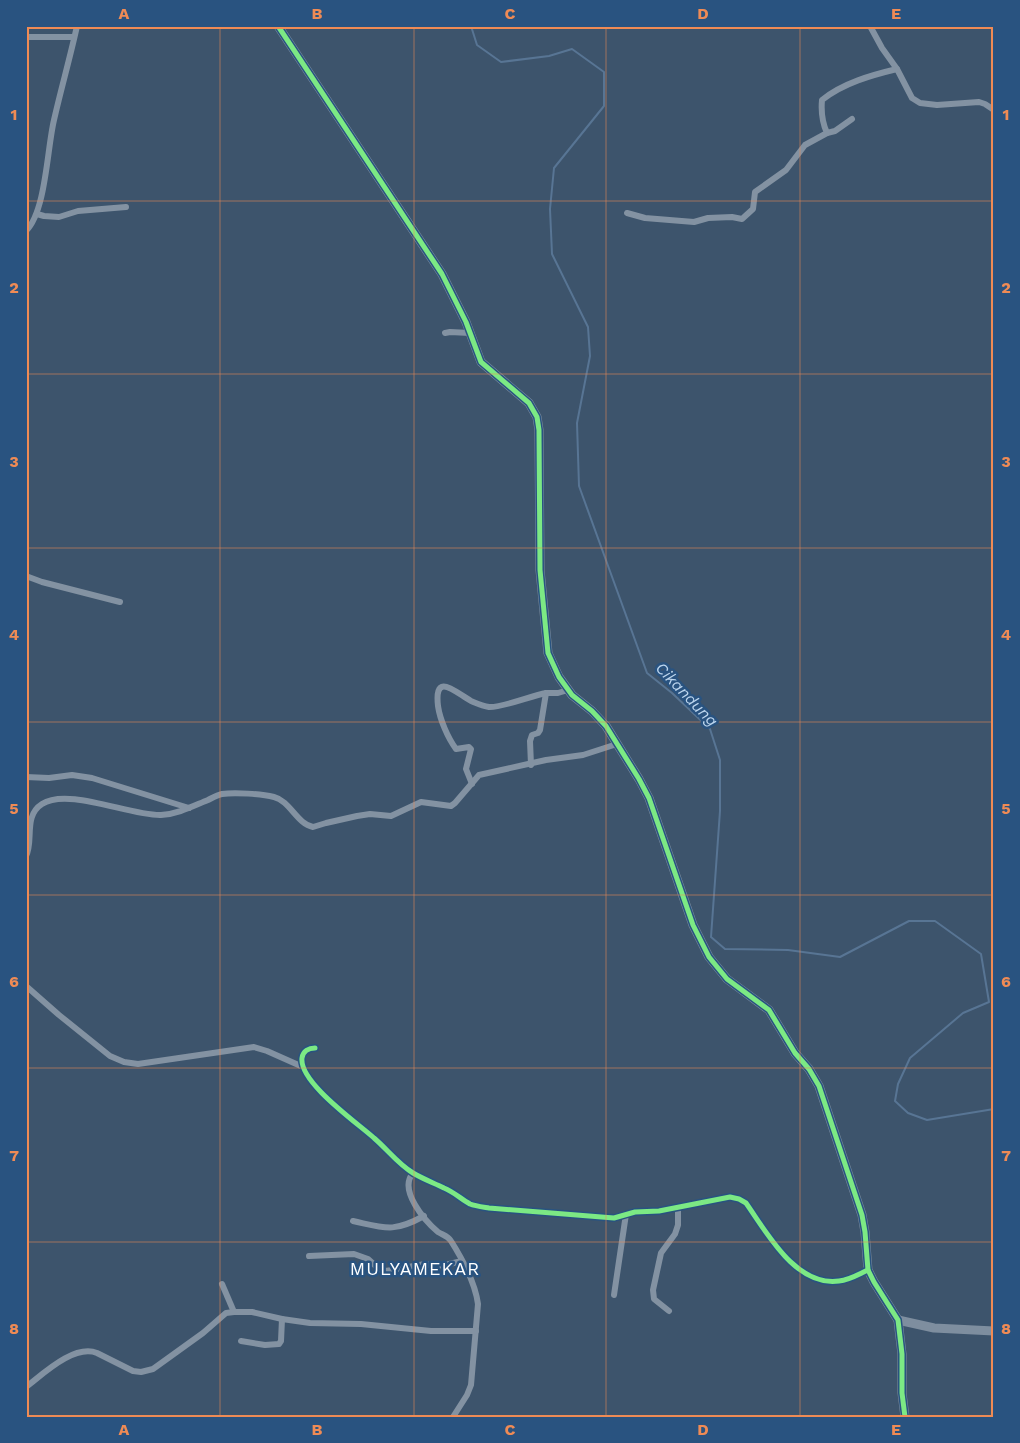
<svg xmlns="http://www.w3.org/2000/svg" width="1020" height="1443" font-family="'Work Sans',sans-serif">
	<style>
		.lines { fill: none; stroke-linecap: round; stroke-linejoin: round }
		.stream { stroke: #587594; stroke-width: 2 }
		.street { stroke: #8392a2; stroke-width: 6 }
		.secondary { stroke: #7e8e9f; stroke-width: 9 }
		.cycleway-casing { stroke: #295380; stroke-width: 8 }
		.cycleway { stroke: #7ce984; stroke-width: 5 }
		.grid { fill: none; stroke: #ef8b55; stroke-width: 1; stroke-opacity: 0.55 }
		.labels { text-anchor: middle; stroke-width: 5; stroke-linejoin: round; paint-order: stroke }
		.water-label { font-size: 16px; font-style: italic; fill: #bcd5ed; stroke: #295380 }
		.quarter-label { font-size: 18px; letter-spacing: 1px; fill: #fff; stroke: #295380 }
		.neatline { fill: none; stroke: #ef8b55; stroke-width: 2 }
		.grid-label { font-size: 16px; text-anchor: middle; font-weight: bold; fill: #ef8b55 }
	</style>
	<rect width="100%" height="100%" fill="#3d546c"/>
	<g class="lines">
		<polyline class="stream" points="471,26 477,45 501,62 549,56 572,49 604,72 604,106 554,168 550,209 552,254 588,327 590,356 577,423 579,486 647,673 672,693 710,729 720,760 720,811 711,937 725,949 788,950 840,957 909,921 935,921 981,954 989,1002 963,1013 910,1058 898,1084 895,1101 908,1113 927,1120 994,1109"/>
		<g class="street">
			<polyline points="870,26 882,48 897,69 912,98 920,103 937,105 979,102 985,104 994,110"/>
			<polyline points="26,37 74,37"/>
			<polyline points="827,133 835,131 852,119"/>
			<path d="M627 213 645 218 694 222 708 218 732 217 742 219 753 209 755 192 786 170 805 145 827 133C822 122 821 111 822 100 843 83 872 75 897 69"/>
			<polyline points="37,214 44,216 59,217 78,211 126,207"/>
			<path d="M26 231C46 211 47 149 54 120 61 89 70 58 77 26"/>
			<polyline points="445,333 450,332 470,333"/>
			<polyline points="26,576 42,582 120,602"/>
			<polyline points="531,765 530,741 532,735 538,733 540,730 546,693 558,693 568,690"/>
			<polyline points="26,777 49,778 72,775 92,778 189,808"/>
			<path d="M472 784 466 769 471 749 469 747 456 749C448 738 440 720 438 706 434 671 455 692 471 701 476 703 483 706 489 707 501 708 531 696 546 693"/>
			<path d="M26 856C34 841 23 816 42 804 68 787 130 816 161 815 178 814 193 806 208 800 212 798 217 795 222 794 235 792 261 794 274 797 290 801 297 824 313 827L326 823 357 816 370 814 391 816 421 802 451 806 455 803 479 775 546 760 583 755 617 744"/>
			<polyline points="26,986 59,1015 110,1056 124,1062 138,1064 254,1047 267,1051 303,1067"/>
			<path d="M315 1048C309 1048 303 1051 302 1058 299 1082 356 1122 374 1138 387 1149 398 1164 413 1173 423 1179 434 1183 444 1188 454 1192 461 1199 470 1204 475 1206 483 1207 489 1208L614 1218 635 1212 659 1211 730 1197 739 1199 746 1203C767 1233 796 1287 839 1281 850 1280 859 1274 868 1270"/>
			<path d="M413 1173C398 1190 425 1221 438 1232 443 1235 448 1236 451 1241 463 1260 475 1282 478 1304L471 1385 467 1395 453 1417"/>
			<path d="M353 1221C385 1228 393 1233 424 1216"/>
			<polyline points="309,1256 354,1254 368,1259 379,1269 386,1271 425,1264 435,1266 445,1265 462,1261"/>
			<polyline points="222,1284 234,1312"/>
			<polyline points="614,1295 626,1214"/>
			<polyline points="669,1311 654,1299 653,1290 661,1253 675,1234 678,1225 678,1207"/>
			<polyline points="241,1341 265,1345 279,1344 281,1341 282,1319"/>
			<path d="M26 1387C43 1374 74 1344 97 1353L133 1371 141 1372 153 1369 203 1333 226 1313 234 1312H252L282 1319 310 1323 361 1324 431 1331H476"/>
		</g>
		<g class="secondary">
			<polyline points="278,26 442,274 466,322 481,362 529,403 537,417 539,430 540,570 548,653 559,677 572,695 592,711 606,726 639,779 649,798 693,925 709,957 727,979 769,1010 795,1053 809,1069 819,1086 862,1215 865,1232 868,1270 874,1282 898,1320 902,1354 902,1393 905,1417"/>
			<polyline points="898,1320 934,1328 994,1331"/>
		</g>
		<defs>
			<g id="cycleway">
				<polyline points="278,26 442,274 466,322 481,362 529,403 537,417 539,430 540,570 548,653 559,677 572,695 592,711 606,726 639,779 649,798 693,925 709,957 727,979 769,1010 795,1053 809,1069 819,1086 862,1215 865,1232 868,1270 874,1282 898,1320 902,1354 902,1393 905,1417"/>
				<path d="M315 1048C309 1048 303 1051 302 1058 299 1082 356 1122 374 1138 387 1149 398 1164 413 1173 423 1179 434 1183 444 1188 454 1192 461 1199 470 1204 475 1206 483 1207 489 1208L614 1218 635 1212 659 1211 730 1197 739 1199 746 1203C767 1233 796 1287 839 1281 850 1280 859 1274 868 1270"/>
			</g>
		</defs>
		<use href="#cycleway" class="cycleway-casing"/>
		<use href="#cycleway" class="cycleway"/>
	</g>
	<path class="grid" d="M220 26V1417M414 26V1417M606 26V1417M800 26V1417M26 201H994M26 374H994M26 548H994M26 722H994M26 895H994M26 1068H994M26 1242H994"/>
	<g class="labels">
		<g class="water-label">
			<text transform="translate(687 694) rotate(46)" y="6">Cikandung</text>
		</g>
		<g class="quarter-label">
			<text x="415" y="1275">MULYAMEKAR</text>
		</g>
	</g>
	<rect width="1020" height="1443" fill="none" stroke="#295380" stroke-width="55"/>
	<rect x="28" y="28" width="964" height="1388" class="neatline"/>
	<g class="grid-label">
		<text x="124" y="19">A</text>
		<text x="317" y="19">B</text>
		<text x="510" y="19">C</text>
		<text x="703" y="19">D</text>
		<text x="896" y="19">E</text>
		<text x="14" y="120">1</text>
		<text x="1006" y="120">1</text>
		<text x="14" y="293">2</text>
		<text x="1006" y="293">2</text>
		<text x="14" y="467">3</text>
		<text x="1006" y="467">3</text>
		<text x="14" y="640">4</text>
		<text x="1006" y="640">4</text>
		<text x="14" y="814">5</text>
		<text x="1006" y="814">5</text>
		<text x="14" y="987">6</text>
		<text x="1006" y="987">6</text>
		<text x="14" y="1161">7</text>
		<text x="1006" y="1161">7</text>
		<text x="14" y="1334">8</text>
		<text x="1006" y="1334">8</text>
		<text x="124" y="1435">A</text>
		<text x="317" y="1435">B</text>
		<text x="510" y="1435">C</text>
		<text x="703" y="1435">D</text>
		<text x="896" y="1435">E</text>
	</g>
</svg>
